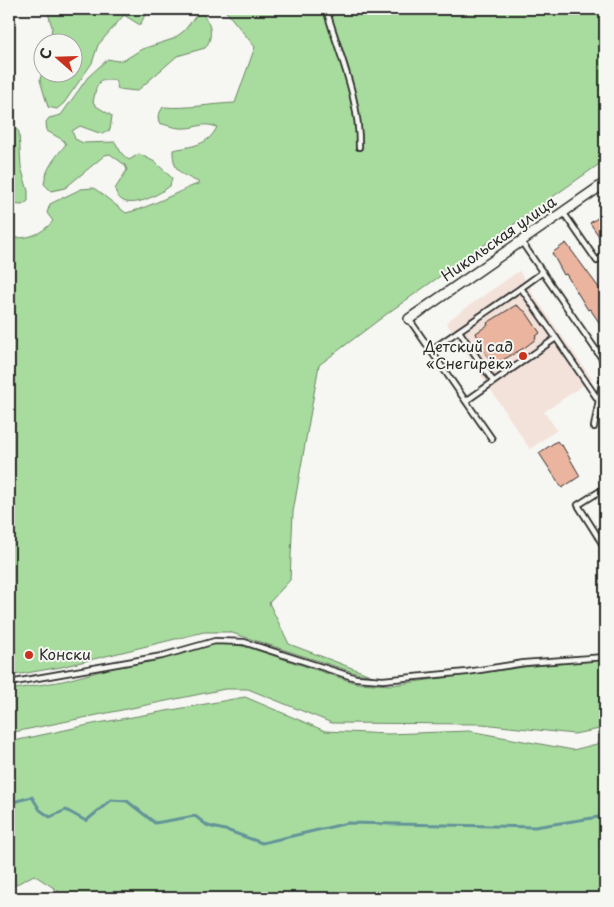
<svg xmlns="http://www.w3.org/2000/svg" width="614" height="907" font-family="'Playpen Sans',sans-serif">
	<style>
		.built { fill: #f3e2d9 }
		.green { fill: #a8dc9e; stroke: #6a8464 }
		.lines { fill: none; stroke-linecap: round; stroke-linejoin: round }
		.stream { stroke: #639499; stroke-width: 3 }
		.building { fill: #ebb49f; stroke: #2b2b2b }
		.service-casing { stroke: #2b2b2b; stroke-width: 8 }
		.minor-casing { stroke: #2b2b2b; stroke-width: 12 }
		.service { stroke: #f6f6f2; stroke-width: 4.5 }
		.minor { stroke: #f6f6f2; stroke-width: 9 }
		.poi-dot { fill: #c8321e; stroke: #f6f6f2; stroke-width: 2 }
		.labels { text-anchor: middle; stroke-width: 4; stroke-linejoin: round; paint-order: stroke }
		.street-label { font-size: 15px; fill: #2b2b2b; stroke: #f6f6f2 }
		.poi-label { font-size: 15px; fill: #2b2b2b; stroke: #f6f6f2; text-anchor: end }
	</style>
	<rect width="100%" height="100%" fill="#f6f6f2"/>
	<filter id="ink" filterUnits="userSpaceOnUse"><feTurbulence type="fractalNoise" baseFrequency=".02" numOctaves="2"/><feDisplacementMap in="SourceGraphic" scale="10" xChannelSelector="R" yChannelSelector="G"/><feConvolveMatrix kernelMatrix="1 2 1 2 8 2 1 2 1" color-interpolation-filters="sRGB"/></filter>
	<g filter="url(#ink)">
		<polygon class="built" points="519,271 531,288 530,290 592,379 544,412 557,430 530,449 446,322"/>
		<g class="green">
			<polygon points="47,9 148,9 140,25 124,15 98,45 92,63 64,103 57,109 48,107 40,80 42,72 72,72 72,42 50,42 52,27"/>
			<path d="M224 9H605V160L392 310 319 365 293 512 290 580 269 603 289 644 373 676 356 673 229 632H204L61 667 9 676V237C26 240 41 235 53 221L47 213 50 204 81 189 94 188 126 213C152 207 176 192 200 183 182 174 173 173 173 150 192 146 208 146 217 127 202 122 200 127 186 128 177 129 167 125 159 123L158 116 163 107C188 109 210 104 235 103L255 47Z"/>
			<path d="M198 13 202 14C211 23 214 37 205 48L177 56 137 91 118 89 115 80H101L96 88 93 102 96 106 112 116 110 130 102 134 80 126 72 131 75 139 83 143 115 142 122 154 129 160 139 154 155 162 172 178 170 186C157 196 121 216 115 189L127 170 125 165 110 154 105 155 65 188 51 191 44 184C46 167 56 157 66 144L63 140 47 131 46 122 49 118 61 115 88 77 108 59 117 61 126 59 142 49 173 39 184 31Z"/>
			<polygon points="9,121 19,132 21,167 28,191 28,201 22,205 9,204"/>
			<polygon points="224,642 250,648 356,683 391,685 532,666 605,660 605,728 574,734 482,724 332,723 248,689 225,689 9,733 9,690 63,681 188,648"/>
			<polygon points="245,697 325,731 388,734 469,731 573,750 605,742 605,898 64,898 57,890 34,875 13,886 12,898 9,898 9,742 93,724"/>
		</g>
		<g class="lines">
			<polyline class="stream" points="9,803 32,797 40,810 50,817 66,810 86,821 111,800 127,801 155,823 195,816 208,826 229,831 262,843 348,823 535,827 605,816"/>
		</g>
		<g class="building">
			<polygon points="605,213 605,245 590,223"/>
			<polygon points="566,243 605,296 605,331 590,309 588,310 566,274 564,275 552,253"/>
			<polygon points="516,305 526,312 540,333 535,337 536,339 524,348 494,365 483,350 476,333 488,325 487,323"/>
			<polygon points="557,441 561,446 562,445 580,476 562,488 539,453"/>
		</g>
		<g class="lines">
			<defs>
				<g id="service">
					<path d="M326 9C339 53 360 100 359 147"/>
					<polyline points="563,212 597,261 605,255"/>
					<polyline points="521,241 605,363"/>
					<polyline points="409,319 492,439"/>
					<polyline points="459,331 493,381"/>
					<polyline points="556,338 599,401"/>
					<polyline points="431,350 521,288"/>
					<polyline points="466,401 556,338 521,288 543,272"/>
					<polyline points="594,427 605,367"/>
					<polyline points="605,488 578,505 605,548"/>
					<polyline points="9,683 162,656 215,641 244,642 356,678 383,680 467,672 524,663 605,657"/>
					<polyline points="35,895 39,898"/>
				</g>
				<polyline id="minor" points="409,319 605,183"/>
			</defs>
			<use href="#service" class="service-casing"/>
			<use href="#minor" class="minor-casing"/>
			<use href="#service" class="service"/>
			<use href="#minor" class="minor"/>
		</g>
	</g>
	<g class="poi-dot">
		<circle cx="523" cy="356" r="5"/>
		<circle cx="29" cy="655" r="5"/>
	</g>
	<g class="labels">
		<g class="street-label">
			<text transform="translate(499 239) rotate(-35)" y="5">Никольская улица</text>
		</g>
		<g class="poi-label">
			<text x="513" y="352">Детский сад<tspan x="513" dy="17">«Снегирёк»</tspan></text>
			<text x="39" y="660" text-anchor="start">Конски</text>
		</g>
	</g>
	<rect width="614" height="907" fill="none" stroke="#f6f6f2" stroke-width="30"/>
	<rect x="15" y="15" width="584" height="877" fill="none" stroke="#2b2b2b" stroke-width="2" filter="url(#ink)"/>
	<g transform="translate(58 58) rotate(290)"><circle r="24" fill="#f6f6f2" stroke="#a5a5a2"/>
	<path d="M0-4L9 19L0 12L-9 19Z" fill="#c8321e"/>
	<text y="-8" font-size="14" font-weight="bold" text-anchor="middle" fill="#2b2b2b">С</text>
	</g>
</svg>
